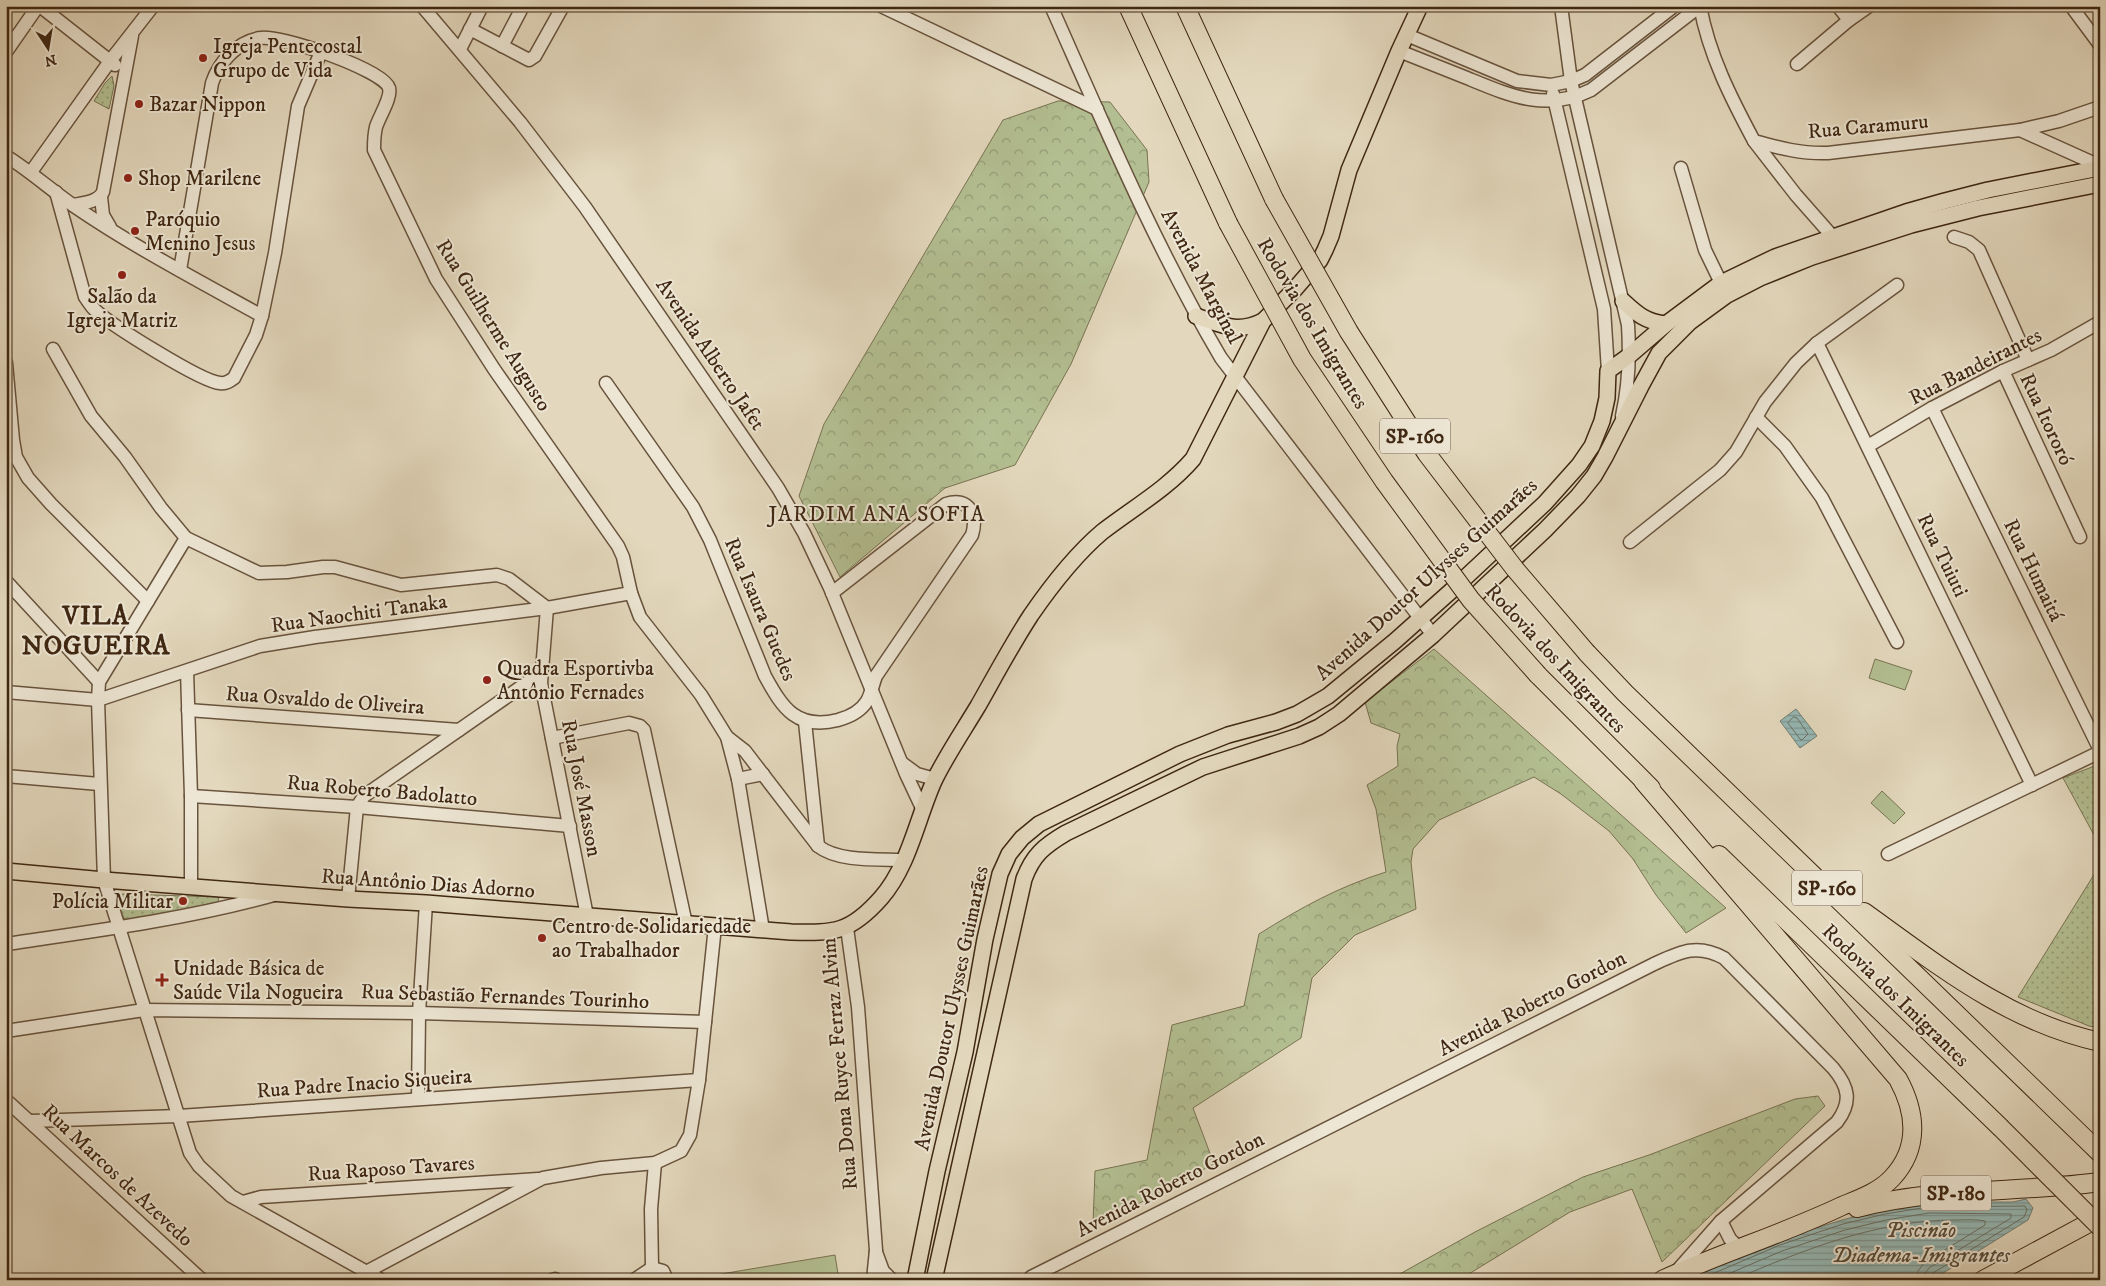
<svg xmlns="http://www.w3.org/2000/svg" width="2106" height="1286" font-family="'IM FELL DW Pica',serif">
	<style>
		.green { fill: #b3bf92; stroke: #797352 }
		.forest { fill: url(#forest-crowns); stroke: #797352 }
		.park { fill: url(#park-dots); stroke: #797352 }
		.water { fill: url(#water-rules); stroke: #737f74 }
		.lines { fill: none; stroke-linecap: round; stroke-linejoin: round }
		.shore { stroke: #6a7064; stroke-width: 1 }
		.minor-casing { stroke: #68533d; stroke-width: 15 }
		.major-casing { stroke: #3f2712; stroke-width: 18 }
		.highway-casing { stroke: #3f2712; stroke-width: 20 }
		.minor { stroke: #ede6d4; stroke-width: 12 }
		.major { stroke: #e3d8bd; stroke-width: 15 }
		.highway { stroke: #e3d8bd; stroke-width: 18 }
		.highway-bridge-casing { stroke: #3f2712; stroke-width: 20; stroke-linecap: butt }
		.highway-bridge { stroke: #e3d8bd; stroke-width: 18 }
		.poi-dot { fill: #8f2418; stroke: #ede6d4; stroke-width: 2 }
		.labels { text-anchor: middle; stroke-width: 4; stroke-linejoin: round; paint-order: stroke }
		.shield { fill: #ede6d4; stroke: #73604c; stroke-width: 1 }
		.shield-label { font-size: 20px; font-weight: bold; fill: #3f2712 }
		.poi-label { font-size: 21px; fill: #3f2712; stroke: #ede6d4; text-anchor: start }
		.street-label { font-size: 21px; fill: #3f2712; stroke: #ede6d4 }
		.neighbourhood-label { font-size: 22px; letter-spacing: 1px; fill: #3f2712; stroke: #ede6d4 }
		.water-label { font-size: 22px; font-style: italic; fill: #554c3b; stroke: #ede6d4 }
		.district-label { font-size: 26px; font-weight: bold; letter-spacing: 1px; fill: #3f2712; stroke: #ede6d4 }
	</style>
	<defs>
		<pattern id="forest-crowns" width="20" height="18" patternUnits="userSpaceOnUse" patternTransform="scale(1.25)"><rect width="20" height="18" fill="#b3bf92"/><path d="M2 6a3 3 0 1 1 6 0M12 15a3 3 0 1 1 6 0" fill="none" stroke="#939b76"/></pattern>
		<pattern id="park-dots" width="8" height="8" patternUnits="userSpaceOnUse" patternTransform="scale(1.25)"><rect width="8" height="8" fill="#b3bf92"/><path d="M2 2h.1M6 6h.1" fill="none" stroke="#939b76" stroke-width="1.8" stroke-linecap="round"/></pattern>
		<pattern id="water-rules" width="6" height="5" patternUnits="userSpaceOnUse" patternTransform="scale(1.25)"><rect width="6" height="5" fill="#96b9b6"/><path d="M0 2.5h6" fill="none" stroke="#7c9693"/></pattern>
	</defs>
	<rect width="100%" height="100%" fill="#e3d8bd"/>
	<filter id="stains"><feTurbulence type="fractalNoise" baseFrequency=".004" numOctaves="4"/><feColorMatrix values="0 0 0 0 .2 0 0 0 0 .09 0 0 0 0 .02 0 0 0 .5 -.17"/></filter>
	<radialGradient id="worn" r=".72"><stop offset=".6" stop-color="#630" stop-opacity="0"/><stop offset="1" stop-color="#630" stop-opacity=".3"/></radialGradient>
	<g class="green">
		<polygon points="1875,659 1912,671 1905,690 1869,678"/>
		<polygon points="1882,791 1905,813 1894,824 1871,803"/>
		<polygon points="835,1255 839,1280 703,1280 703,1277"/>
	</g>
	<g class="forest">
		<polygon points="1058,101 1110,102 1147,150 1149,182 1071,364 1015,465 945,488 840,577 799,496 824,424 1003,120"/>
		<path d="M1434 649 1726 908 1686 933 1656 895 1633 859 1609 831 1561 794 1534 777 1439 820 1413 849 1411 862 1416 909 1355 935 1312 978 1301 1038 1193 1108 1214 1164 1134 1206 1093 1224 1095 1171 1147 1160 1172 1025 1244 1006 1259 934C1302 907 1338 887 1386 872L1376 809 1367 785 1398 766 1397 746 1400 734 1371 723 1365 702Z"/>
		<polygon points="1818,1096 1825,1106 1662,1262 1632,1189 1570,1212 1459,1280 1389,1280 1475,1232 1583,1177 1649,1155 1795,1099"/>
	</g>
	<g class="park">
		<polygon points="112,76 114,86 109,109 94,101 105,83"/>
		<polygon points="2100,764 2100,846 2063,778"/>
		<polygon points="2100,865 2100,1028 2089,1026 2018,997"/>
		<polygon points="122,894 219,897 218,902 131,920 125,919 119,910 117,897"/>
	</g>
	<g class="water">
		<polygon points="1796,709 1817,736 1800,748 1780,721"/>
		<polygon points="2026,1199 2033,1208 2028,1220 1932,1280 1686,1280 1778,1240 1842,1220 1884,1209 1928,1202 2013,1202"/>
	</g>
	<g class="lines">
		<g class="shore">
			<polygon points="1794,717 1797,718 1808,734 1802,740 1800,739 1788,723"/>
			<polyline points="1698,1280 1780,1245 1843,1224 1885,1214 1928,1207 2025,1206 2027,1210 2024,1217 1933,1273 1930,1280"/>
			<polyline points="1714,1280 1782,1251 1845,1230 1886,1220 1929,1213 2011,1214 2011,1218 1929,1268 1925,1273 1924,1280"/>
			<path d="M1733 1280C1803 1250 1878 1220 1955 1220 1964 1220 1976 1219 1985 1221V1225L1924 1263 1918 1271 1917 1280"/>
		</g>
		<defs>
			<g id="minor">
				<polyline points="40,6 115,65"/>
				<polyline points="422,6 520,122 585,207 778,488 804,533 830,588 906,774 922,808"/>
				<polyline points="881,6 1097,109"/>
				<path d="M1051 6C1104 125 1155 246 1221 358L1433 635"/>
				<path d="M1561 6 1571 81 1628 325C1630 356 1629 385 1622 416"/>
				<path d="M1700 6C1709 55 1731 98 1754 141 1779 148 1802 154 1828 153L2020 130 2059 121 2100 107"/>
				<polyline points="1838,6 1849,20"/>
				<polyline points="2071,6 2100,45"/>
				<polyline points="470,29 529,60 535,56 563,6"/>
				<polyline points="1407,35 1517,81 1551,85 1571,81 1585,75 1674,6"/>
				<polyline points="502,46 523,6"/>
				<polyline points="460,49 482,6"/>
				<path d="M1399 51C1422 60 1444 69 1467 78 1511 96 1546 112 1591 90L1700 6"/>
				<polyline points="6,52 38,6"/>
				<polyline points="1797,64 1849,20 1869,6"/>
				<polyline points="1553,94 1604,309 1608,371"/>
				<polyline points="2020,130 2100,166"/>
				<polyline points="1754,141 1796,195 1833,237"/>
				<path d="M6 156C30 171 51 190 74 206 134 247 199 281 262 316"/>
				<polyline points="1681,168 1705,250 1721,283"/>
				<polyline points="31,172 110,61 153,6"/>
				<path d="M56 192 85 297C88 301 91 306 94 309 109 324 202 382 220 383 226 384 230 381 234 378L256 335 262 316 275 253 298 106 321 52"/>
				<polyline points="101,197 103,215 110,227"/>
				<path d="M73 205C84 203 98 202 103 192L132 36"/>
				<polyline points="1954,237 1969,242 1979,250 2028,360"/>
				<path d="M180 270 212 83C219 62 237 42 260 38 279 34 384 70 389 88 392 97 379 117 376 127 374 135 374 142 374 150L436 279 494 369 618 546 623 557 631 593 640 617 701 695 727 737 738 779 763 930"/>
				<polyline points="1817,343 2032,785"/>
				<polyline points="53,349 91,416 125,457 161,508 186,538 259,573 287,572 323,567 335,567 401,585 497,575 509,579 547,608 541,683 587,916"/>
				<polyline points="6,363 13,440 16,457 28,478 51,504 148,601"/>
				<polyline points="2003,371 2080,537"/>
				<path d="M606 383 693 507 710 540 765 676C783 709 797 730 838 720 849 717 861 711 867 701 871 694 873 684 876 676L972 535C978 516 969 496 946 504L832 593"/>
				<polyline points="1932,408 2100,750"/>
				<polyline points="1756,417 1785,446 1822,498 1897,642"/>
				<polyline points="1868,446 1932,408 2003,371 2051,350 2100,322"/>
				<polyline points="186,538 99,682 98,700 104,880 190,1153 199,1166 231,1196 381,1280"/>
				<polyline points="1630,542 1720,470 1736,452 1765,402 1796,363 1817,343 1897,285"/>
				<polyline points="6,581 99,682"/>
				<polyline points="187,671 191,796 191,886"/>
				<polyline points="6,692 98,700 260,646 315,637 547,608 631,593"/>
				<polyline points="188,710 459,730"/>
				<polyline points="805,722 818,846"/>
				<path d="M727 737 745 751 818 846C838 862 878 859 903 860"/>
				<polyline points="552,738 629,723 640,726 644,730 686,924"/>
				<polyline points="902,763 917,774 935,779"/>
				<polyline points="6,776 99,784"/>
				<polyline points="738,779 763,774"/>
				<polyline points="191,796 357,807 570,826"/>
				<polyline points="1888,854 2100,752"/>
				<polyline points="348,899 357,807 364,796 541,673"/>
				<polyline points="847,928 858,1007 876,1250 873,1280"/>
				<path d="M6 944C96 931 187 919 274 895"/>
				<polyline points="6,1031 144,1010 419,1013 705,1022"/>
				<polyline points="418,1099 419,1013 426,903"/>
				<polyline points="6,1100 202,1280"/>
				<polyline points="31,1121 179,1116 699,1080"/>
				<polyline points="243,1202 261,1197 538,1179"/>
				<polyline points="1721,1221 1730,1239 1739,1248"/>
				<polyline points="876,1252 883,1271 892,1280"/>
				<polyline points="652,1268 651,1209 655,1163"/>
				<polyline points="652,1268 663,1271 667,1280"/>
				<polyline points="366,1272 543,1178 601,1168 655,1163 681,1151 690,1135 699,1080 715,926"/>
				<path d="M1031 1277 1654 964C1680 952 1697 943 1724 958L1833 1068C1849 1087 1852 1102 1837 1122L1721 1221 1676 1272"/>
				<polyline points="552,1280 555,1279"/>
				<polyline points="634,1280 652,1268"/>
			</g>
			<g id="major">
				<path d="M1623 301C1637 314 1646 322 1666 324"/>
				<path d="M1196 316C1222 325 1237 334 1263 321"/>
				<path d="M6 871 104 880 348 899 426 903 791 932C835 933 850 933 881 898 909 866 917 819 934 781 946 756 963 731 978 706 995 676 1012 644 1031 615 1051 586 1075 555 1102 532 1133 508 1167 489 1193 459L1263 321 1294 290 1320 260 1325 250 1331 236 1349 170 1399 51 1420 6"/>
				<polyline points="915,1280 937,1171 965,1052 985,939 1000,874 1009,854 1022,838 1039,824 1180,754 1228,735 1276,722 1297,714 1328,696 1395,641 1451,591 1545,503 1579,465 1592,446 1602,421 1607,398 1608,371 1630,355 1666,324 1721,283 1775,257 1906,212 1945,201 1988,190 2100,168"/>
				<path d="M934 1280 1024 879C1033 855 1044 846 1066 833L1203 767 1299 736 1319 727 1339 714 1433 635 1545 530 1578 496 1594 476 1605 457 1641 386 1659 353 1690 322 1727 295 1760 278 1812 257 1911 225 1978 208 2100 184"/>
			</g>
			<g id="highway">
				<polyline points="1128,6 1228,223"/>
				<polyline points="1185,6 1274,199"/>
				<polyline points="1587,653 1625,693 2100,1153"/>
				<polyline points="1538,675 1651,788"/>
				<path d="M1643 781 1898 1079C1916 1112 1920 1148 1892 1178 1879 1192 1859 1199 1842 1206 1783 1234 1721 1253 1662 1280"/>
				<polyline points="1719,855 2000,1127"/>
				<path d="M1864 912C1938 965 2008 1022 2100 1042"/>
				<path d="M1857 1208C1936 1187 2019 1193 2100 1182"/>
				<polyline points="1983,1280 2100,1217"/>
			</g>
		</defs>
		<use href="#minor" class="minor-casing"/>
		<use href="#major" class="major-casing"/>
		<use href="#highway" class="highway-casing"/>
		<use href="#minor" class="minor"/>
		<use href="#major" class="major"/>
		<use href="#highway" class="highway"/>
		<defs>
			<g id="highway-bridge">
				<polyline points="1274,199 1349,332 1427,454 1515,569 1587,653"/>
				<polyline points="1228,223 1302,359 1384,481 1471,600 1538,675"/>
				<polyline points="2000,1127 2100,1227"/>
			</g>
		</defs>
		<use href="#highway-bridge" class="highway-bridge-casing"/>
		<use href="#highway-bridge" class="highway-bridge"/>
	</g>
	<g class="poi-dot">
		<circle cx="203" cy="58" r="5"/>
		<circle cx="139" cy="104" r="5"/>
		<circle cx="128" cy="178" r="5"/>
		<circle cx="135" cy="231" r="5"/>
		<circle cx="122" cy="275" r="5"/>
		<circle cx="487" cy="680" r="5"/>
		<circle cx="183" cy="901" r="5"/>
		<circle cx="542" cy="938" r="5"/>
		<path d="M159.5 972.5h5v5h5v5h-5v5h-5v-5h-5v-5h5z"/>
	</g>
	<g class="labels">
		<g class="shield">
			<rect x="1380" y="418.5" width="70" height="35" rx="4"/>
			<rect x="1792" y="870.5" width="70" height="35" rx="4"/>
			<rect x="1921" y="1175.5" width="70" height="35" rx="4"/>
		</g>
		<g class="shield-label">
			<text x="1415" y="443">SP-160</text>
			<text x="1827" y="895">SP-160</text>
			<text x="1956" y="1200">SP-180</text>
		</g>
		<g class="poi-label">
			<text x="213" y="53">Igreja Pentecostal<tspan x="213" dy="24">Grupo de Vida</tspan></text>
			<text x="149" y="111">Bazar Nippon</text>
			<text x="138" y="185">Shop Marilene</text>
			<text x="145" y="226">Paróquio<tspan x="145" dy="24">Menino Jesus</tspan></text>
			<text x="122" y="303" text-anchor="middle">Salão da<tspan x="122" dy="24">Igreja Matriz</tspan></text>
			<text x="497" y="675">Quadra Esportivba<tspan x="497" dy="24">Antônio Fernades</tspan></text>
			<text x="173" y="908" text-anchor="end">Polícia Militar</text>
			<text x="552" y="933">Centro de Solidariedade<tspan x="552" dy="24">ao Trabalhador</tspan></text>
			<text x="173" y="975">Unidade Básica de<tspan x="173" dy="24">Saúde Vila Nogueira</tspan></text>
		</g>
		<g class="street-label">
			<text transform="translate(1868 126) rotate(-5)" y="7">Rua Caramuru</text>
			<text transform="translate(1202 276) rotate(62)" y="7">Avenida Marginal</text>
			<text transform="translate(1313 323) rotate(59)" y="7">Rodovia dos Imigrantes</text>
			<text transform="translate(494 325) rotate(58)" y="7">Rua Guilherme Augusto</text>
			<text transform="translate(711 354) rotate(56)" y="7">Avenida Alberto Jafet</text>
			<text transform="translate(1975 366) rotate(-27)" y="7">Rua Bandeirantes</text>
			<text transform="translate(2047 419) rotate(65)" y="7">Rua Itororó</text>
			<text transform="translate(1943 555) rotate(64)" y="7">Rua Tuiuti</text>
			<text transform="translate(2034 570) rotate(64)" y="7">Rua Humaitá</text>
			<text transform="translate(1426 579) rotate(-42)" y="7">Avenida Doutor Ulysses Guimarães</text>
			<text transform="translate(761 609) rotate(67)" y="7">Rua Isaura Guedes</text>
			<text transform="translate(359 613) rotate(-8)" y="7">Rua Naochiti Tanaka</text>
			<text transform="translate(1556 658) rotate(47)" y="7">Rodovia dos Imigrantes</text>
			<text transform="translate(325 700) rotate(4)" y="7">Rua Osvaldo de Oliveira</text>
			<text transform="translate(582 788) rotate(79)" y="7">Rua José Masson</text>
			<text transform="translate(382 790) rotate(5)" y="7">Rua Roberto Badolatto</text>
			<text transform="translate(428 883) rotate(4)" y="7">Rua Antônio Dias Adorno</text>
			<text transform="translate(1896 995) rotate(44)" y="7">Rodovia dos Imigrantes</text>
			<text transform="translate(505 996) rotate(2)" y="7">Rua Sebastião Fernandes Tourinho</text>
			<text transform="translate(1532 1003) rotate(-27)" y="7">Avenida Roberto Gordon</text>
			<text transform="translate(951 1008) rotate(-78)" y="7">Avenida Doutor Ulysses Guimarães</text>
			<text transform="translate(839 1064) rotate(-95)" y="7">Rua Dona Ruyce Ferraz Alvim</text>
			<text transform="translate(364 1083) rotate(-4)" y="7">Rua Padre Inacio Siqueira</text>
			<text transform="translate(391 1168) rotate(-4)" y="7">Rua Raposo Tavares</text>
			<text transform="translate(118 1175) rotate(43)" y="7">Rua Marcos de Azevedo</text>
			<text transform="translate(1170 1184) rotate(-27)" y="7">Avenida Roberto Gordon</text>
		</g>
		<g class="neighbourhood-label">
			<text x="877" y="521">JARDIM ANA SOFIA</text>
		</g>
		<g class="water-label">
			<text x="1921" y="1237">Piscinão<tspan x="1921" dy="25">Diadema-Imigrantes</tspan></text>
		</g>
		<g class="district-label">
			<text x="96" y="624">VILA<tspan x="96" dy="30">NOGUEIRA</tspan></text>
		</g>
	</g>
	<rect width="2106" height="1286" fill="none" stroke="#e3d8bd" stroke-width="25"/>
	<rect x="8" y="8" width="2091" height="1271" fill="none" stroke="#3f2712" stroke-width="2.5"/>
	<rect x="12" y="12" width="2081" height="1261" fill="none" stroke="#3f2712"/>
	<g transform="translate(48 48) rotate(168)" stroke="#ede6d4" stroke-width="4" paint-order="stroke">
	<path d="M0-4L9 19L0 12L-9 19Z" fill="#3f2712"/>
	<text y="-8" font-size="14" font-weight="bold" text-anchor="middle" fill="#3f2712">N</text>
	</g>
	<rect width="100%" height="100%" filter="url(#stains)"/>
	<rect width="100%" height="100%" fill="url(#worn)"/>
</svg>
